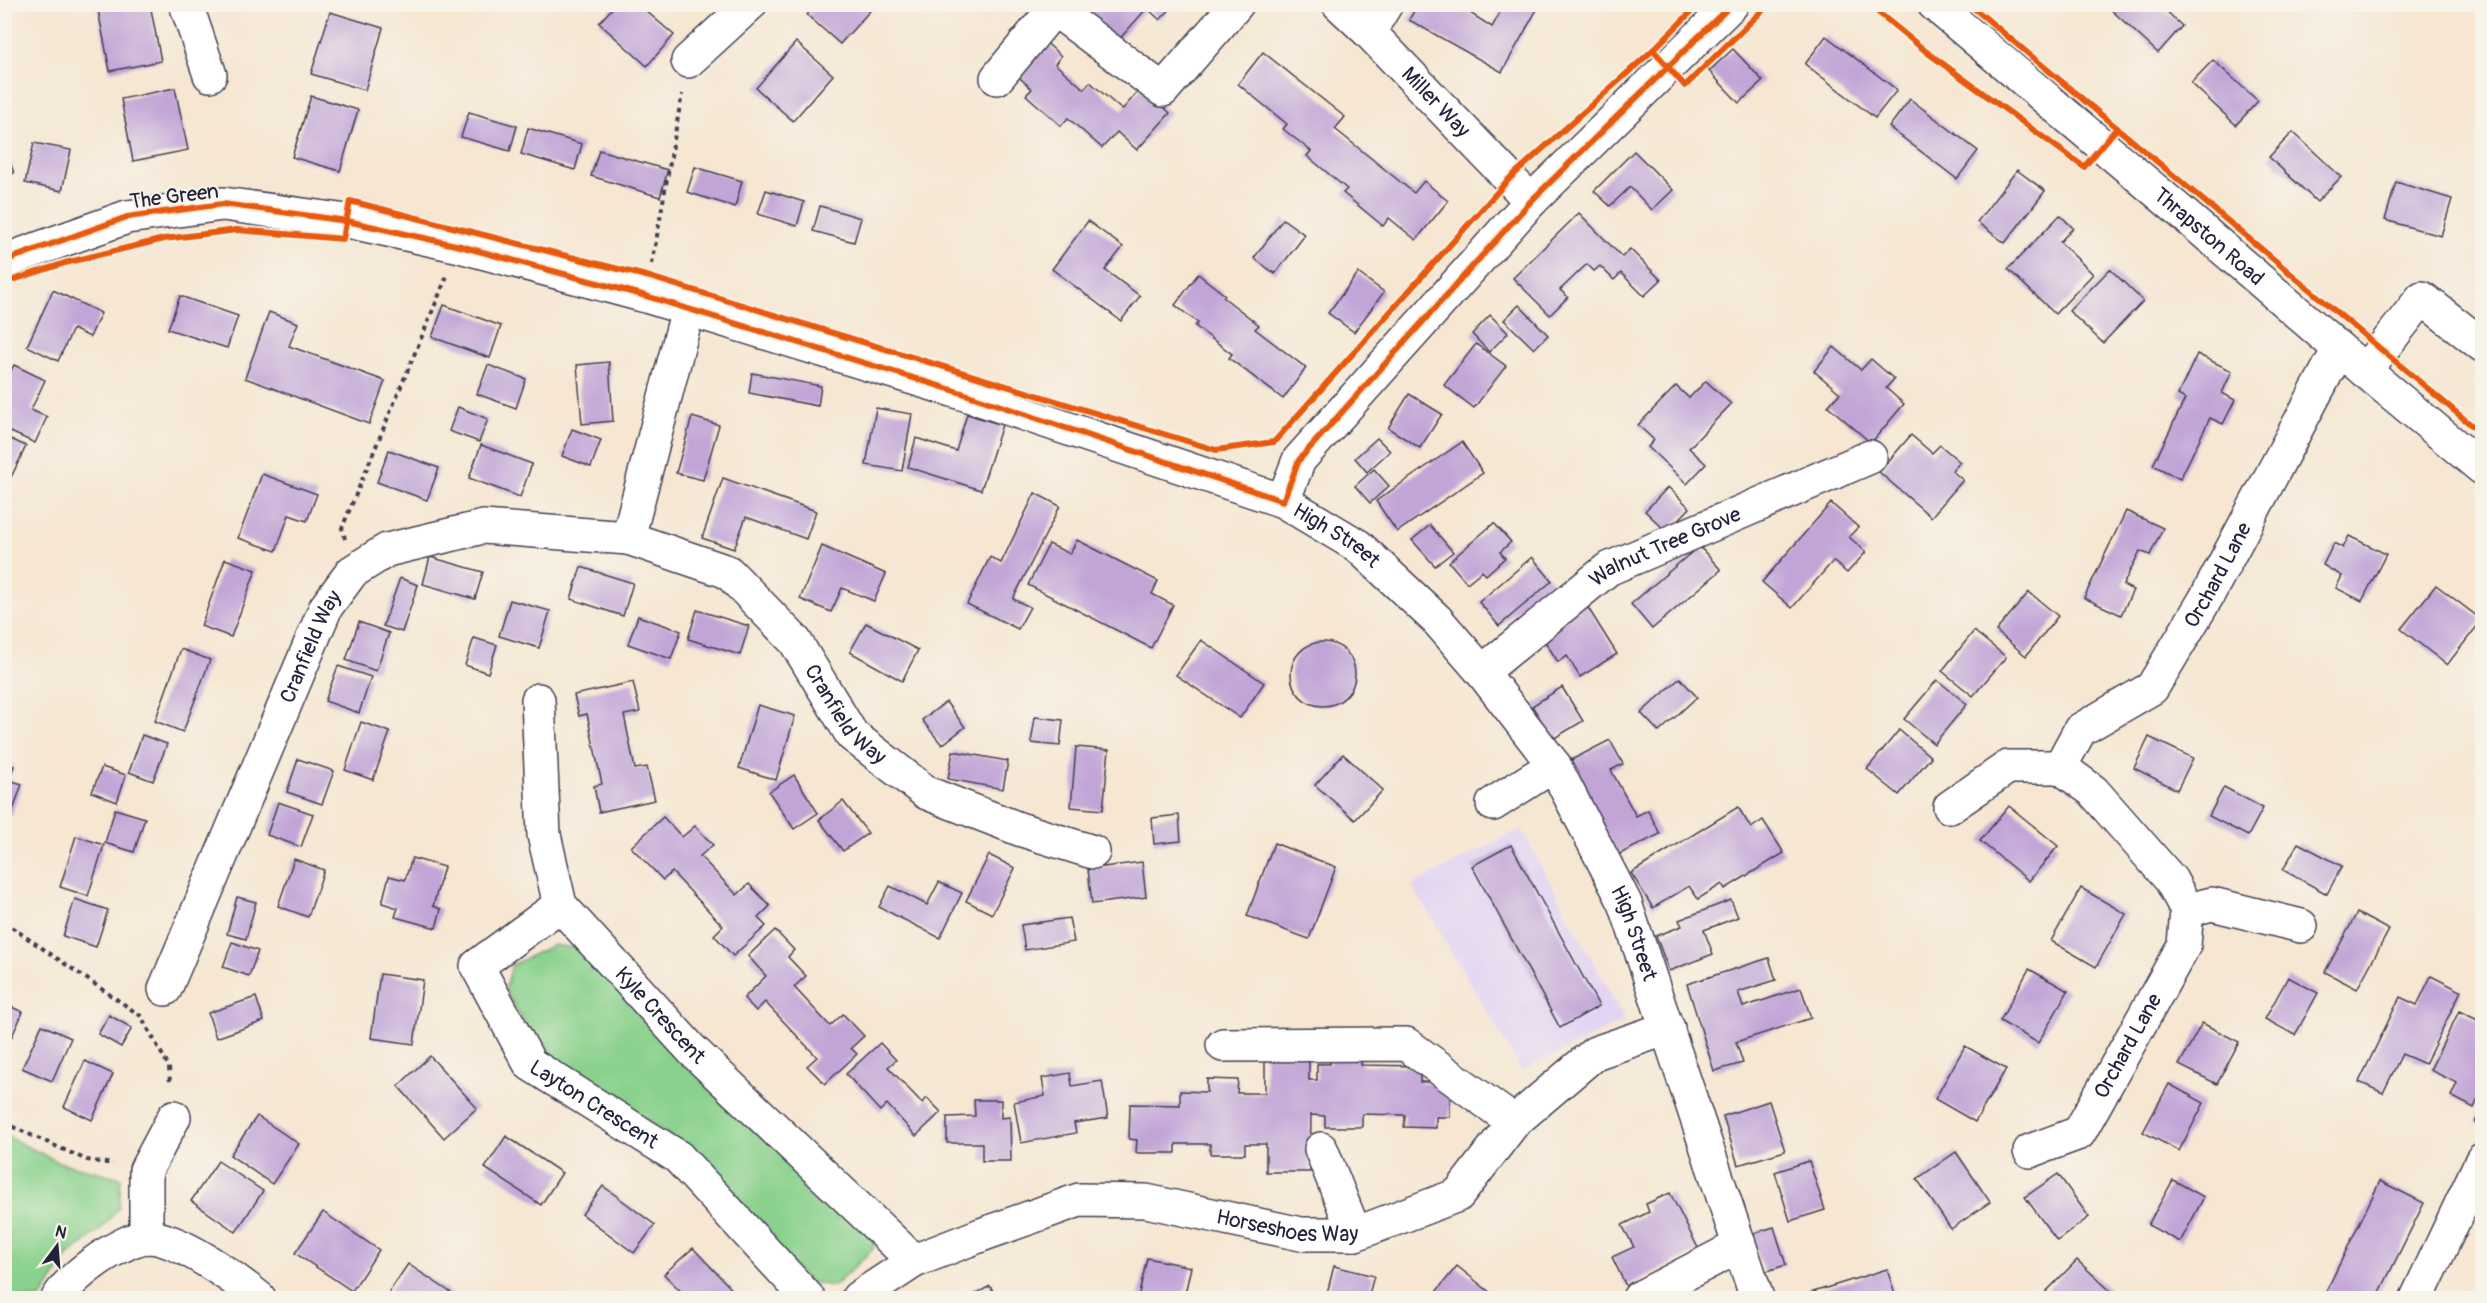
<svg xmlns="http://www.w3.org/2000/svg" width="2487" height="1303" font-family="Pangolin,sans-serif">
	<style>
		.built { fill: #e2d4f3 }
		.green { fill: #89d18c; stroke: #567a64; stroke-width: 1.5 }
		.building { fill: #c1a5d7 }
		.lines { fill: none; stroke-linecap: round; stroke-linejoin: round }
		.minor-casing { stroke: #423f52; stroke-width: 36 }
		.major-casing { stroke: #423f52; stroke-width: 36 }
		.path { stroke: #423f52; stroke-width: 4; stroke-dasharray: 4.5 4.5; stroke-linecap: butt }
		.minor { stroke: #fff; stroke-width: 33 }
		.major { stroke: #fff; stroke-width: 33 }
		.cycleway-casing { stroke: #f7f3e8; stroke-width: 10 }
		.cycleway { stroke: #e8590c; stroke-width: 6 }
		.labels { text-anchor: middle; stroke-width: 4.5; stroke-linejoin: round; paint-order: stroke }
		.street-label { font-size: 21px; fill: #22223b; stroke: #f7f3e8 }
	</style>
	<rect width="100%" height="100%" fill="#f7f3e8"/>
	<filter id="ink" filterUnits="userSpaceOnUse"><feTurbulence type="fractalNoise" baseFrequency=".0167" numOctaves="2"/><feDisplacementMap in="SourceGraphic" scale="12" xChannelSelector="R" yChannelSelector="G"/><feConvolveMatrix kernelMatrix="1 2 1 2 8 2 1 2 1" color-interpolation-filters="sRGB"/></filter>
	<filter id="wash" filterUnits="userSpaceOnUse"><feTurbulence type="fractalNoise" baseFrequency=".008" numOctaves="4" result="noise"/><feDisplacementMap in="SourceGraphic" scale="24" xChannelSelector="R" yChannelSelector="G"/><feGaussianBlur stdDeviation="1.35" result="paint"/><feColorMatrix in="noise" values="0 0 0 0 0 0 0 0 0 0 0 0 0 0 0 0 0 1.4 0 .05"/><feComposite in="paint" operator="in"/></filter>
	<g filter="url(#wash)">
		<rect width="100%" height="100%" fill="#f6e6d2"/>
		<polygon class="built" points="1521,829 1625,1020 1522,1071 1412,885"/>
		<g class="green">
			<polygon points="553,945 582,949 874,1234 873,1249 834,1286 809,1282 685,1146 540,1049 505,991 512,965"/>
			<polygon points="4,1135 58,1162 121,1178 119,1207 103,1227 69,1255 41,1298 5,1298"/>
		</g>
		<g id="blocks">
			<g class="building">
				<polygon points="126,4 150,4 161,61 110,71 98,10"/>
				<polygon points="616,4 638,4 674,35 647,66 599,23"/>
				<polygon points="816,4 876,4 840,44 807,15"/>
				<polygon points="1418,4 1456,4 1492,27 1505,4 1540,4 1502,72 1409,20"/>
				<polygon points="2105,4 2159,4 2182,26 2158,53"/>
				<polygon points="1095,5 1174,5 1160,20 1147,8 1116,43 1085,16"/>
				<polygon points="330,12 383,28 365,90 311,74"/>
				<polygon points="1826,36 1897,90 1875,118 1805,64"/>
				<polygon points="1040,37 1061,56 1055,64 1084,89 1090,82 1122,110 1142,87 1170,113 1137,150 1117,132 1102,148 1068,118 1061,126 1026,95 1032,89 1011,70"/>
				<polygon points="796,42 833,75 793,121 756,88"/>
				<polygon points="1733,49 1763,81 1739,103 1709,71"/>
				<polygon points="1263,52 1345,117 1335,129 1414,193 1424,181 1448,201 1416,240 1389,218 1383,226 1343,193 1347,189 1307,156 1311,151 1283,129 1287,124 1238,84"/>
				<polygon points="2213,60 2258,101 2236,125 2191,83"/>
				<polygon points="175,88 188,150 133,161 121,99"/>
				<polygon points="311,96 358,110 340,171 292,157"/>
				<polygon points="1910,99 1978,151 1957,179 1889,127"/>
				<polygon points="469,112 517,126 510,151 461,137"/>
				<polygon points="528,128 582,144 575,170 521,154"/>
				<polygon points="2293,132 2341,177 2317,202 2269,157"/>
				<polygon points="34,143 71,150 62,191 25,183"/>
				<polygon points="4,147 14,173 4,176"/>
				<polygon points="599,150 668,170 660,197 591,176"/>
				<polygon points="1634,151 1673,190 1652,210 1630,187 1610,206 1594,191"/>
				<polygon points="695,167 742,181 735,207 687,192"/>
				<polygon points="2017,170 2045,191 2005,243 1977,222"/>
				<polygon points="2396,182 2452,199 2441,236 2385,220"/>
				<polygon points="766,190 804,202 797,226 758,214"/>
				<polygon points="820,206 861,218 854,242 813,231"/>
				<polygon points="1579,213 1622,257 1630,249 1661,280 1644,296 1621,273 1614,280 1600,266 1594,271 1587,264 1560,290 1568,297 1550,315 1513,278"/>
				<polygon points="2060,215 2073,228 2060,242 2093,274 2055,314 2008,269"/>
				<polygon points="1283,219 1305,235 1275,274 1254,258"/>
				<polygon points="1088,221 1123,247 1105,270 1140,296 1121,321 1052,269"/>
				<polygon points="2110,269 2143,301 2103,343 2069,311"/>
				<polygon points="1358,273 1384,292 1354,332 1328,313"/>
				<polygon points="1198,274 1225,295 1223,297 1259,325 1255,329 1306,368 1283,399 1229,358 1232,354 1195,326 1198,323 1175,305"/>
				<polygon points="53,290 101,313 90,337 73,329 58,361 27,346"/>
				<polygon points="180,296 238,316 227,348 168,329"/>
				<polygon points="444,305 501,326 490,358 432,337"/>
				<polygon points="1519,305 1548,335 1534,349 1504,320"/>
				<polygon points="269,312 298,323 289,346 385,381 369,424 245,378"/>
				<polygon points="1490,315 1508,333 1489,352 1472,334"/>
				<polygon points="1476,344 1506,366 1474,408 1444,385"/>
				<polygon points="1834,347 1861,370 1871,359 1894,379 1886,388 1904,404 1871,443 1828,406 1840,393 1814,371"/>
				<polygon points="2197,354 2232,371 2222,393 2235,400 2223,424 2210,418 2180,479 2153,465 2185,399 2178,395"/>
				<polygon points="609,362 613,421 582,424 577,365"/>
				<polygon points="14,365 45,380 31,410 47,417 35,443 4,429 4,384"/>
				<polygon points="488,365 526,379 516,408 477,394"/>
				<polygon points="752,373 821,386 818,406 749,393"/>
				<polygon points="1706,381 1731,404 1689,448 1706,464 1687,484 1648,447 1654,440 1638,425 1676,386 1689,398"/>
				<polygon points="1409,394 1442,414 1420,448 1388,428"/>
				<polygon points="458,407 488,419 479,442 449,431"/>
				<polygon points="876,408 912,414 902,471 866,465"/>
				<polygon points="967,414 1002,425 981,490 908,467 916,438 956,451"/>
				<polygon points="692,417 719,425 703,480 676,473"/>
				<polygon points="572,429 601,440 591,467 562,456"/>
				<polygon points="1911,435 1932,453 1940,445 1960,462 1952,471 1963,480 1931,517 1879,472"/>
				<polygon points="4,436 26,446 4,492"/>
				<polygon points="1377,438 1390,451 1367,472 1355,458"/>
				<polygon points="1462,442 1483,473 1397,532 1376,501"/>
				<polygon points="481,445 532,464 520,497 469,478"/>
				<polygon points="389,450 439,468 427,500 377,482"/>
				<polygon points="1374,469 1389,486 1370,503 1355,486"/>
				<polygon points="262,474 317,494 307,521 289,515 276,551 238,538"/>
				<polygon points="723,478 816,511 806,539 746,517 734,549 702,538"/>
				<polygon points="1668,487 1690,508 1667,532 1645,511"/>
				<polygon points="1035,493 1060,506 1013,599 1030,607 1018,629 967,604 990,557 1001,563"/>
				<polygon points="1831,503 1858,527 1849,537 1866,552 1847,573 1833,561 1792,608 1762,582"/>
				<polygon points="2126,511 2163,528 2150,555 2140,551 2123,585 2133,590 2121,615 2084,598"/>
				<polygon points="1494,523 1511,542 1500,552 1505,558 1486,575 1482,571 1467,583 1449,562"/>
				<polygon points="1430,525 1453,552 1435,566 1412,540"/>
				<polygon points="2349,536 2386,554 2362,601 2336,588 2342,576 2323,565 2334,543 2343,548"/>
				<polygon points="1077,540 1158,581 1152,594 1173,605 1151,648 1028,585 1049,544 1070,554"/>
				<polygon points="822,546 886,574 874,601 842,588 831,612 800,599"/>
				<polygon points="1699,546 1721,570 1652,629 1631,604"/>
				<polygon points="430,557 483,572 475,599 423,584"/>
				<polygon points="1532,557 1552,581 1499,626 1479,602"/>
				<polygon points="225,559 256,570 231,637 201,626"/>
				<polygon points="581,567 633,583 623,616 571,599"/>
				<polygon points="400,578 418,585 402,632 383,626"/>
				<polygon points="2436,585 2482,620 2447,665 2401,629"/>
				<polygon points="2029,592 2058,616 2026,656 1996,631"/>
				<polygon points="510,600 550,611 539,648 499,636"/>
				<polygon points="1585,603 1617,654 1580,677 1567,656 1558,662 1539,632"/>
				<polygon points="697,610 749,626 740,655 688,639"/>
				<polygon points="638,616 681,631 671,659 628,644"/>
				<polygon points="359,622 389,633 376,671 346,660"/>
				<polygon points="866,623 918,650 902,681 850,652"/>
				<polygon points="1974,631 2006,657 1973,696 1942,671"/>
				<polygon points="474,638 497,645 488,673 465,665"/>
				<polygon points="1201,640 1264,683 1240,718 1176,675"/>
				<circle cx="1323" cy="674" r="32"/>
				<polygon points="181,649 210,660 183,732 155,721"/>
				<polygon points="338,666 371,677 359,713 325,701"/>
				<polygon points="1680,678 1697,697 1659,732 1641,713"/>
				<polygon points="1937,680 1967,704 1934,744 1904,719"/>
				<polygon points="633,682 640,712 624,715 635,769 647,767 655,800 599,812 594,786 602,784 587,714 579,716 574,695"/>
				<polygon points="1562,687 1583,721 1553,739 1532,706"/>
				<polygon points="946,702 965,727 942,745 922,720"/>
				<polygon points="758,705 795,716 776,780 739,768"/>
				<polygon points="1035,717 1063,720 1060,746 1031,743"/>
				<polygon points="361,722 390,732 373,780 345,770"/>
				<polygon points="1899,730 1931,757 1899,795 1867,769"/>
				<polygon points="142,735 167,744 153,781 129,772"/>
				<polygon points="2149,737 2193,758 2177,790 2134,768"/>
				<polygon points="1610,740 1623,764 1611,770 1636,816 1648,810 1660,834 1618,855 1569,761"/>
				<polygon points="1076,747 1109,750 1103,810 1071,807"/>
				<polygon points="953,751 1008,761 1003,789 948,779"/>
				<polygon points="1343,754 1383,790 1355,820 1315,785"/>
				<polygon points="298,759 334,771 322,804 287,792"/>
				<polygon points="4,763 14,766 9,780 22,784 11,816 4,814"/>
				<polygon points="102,767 126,775 117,802 92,792"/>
				<polygon points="794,775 818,813 794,829 769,792"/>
				<polygon points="2224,787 2263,808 2248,836 2209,816"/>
				<polygon points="843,801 868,833 843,851 819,820"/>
				<polygon points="278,802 313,814 301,847 267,835"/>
				<polygon points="2009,806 2058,846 2029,881 1980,841"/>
				<polygon points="1738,807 1751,828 1763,820 1784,853 1725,889 1722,884 1698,899 1689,886 1653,908 1631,873"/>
				<polygon points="115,809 145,818 134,852 105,843"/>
				<polygon points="1179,815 1181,841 1154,844 1152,818"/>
				<polygon points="663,817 682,837 695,826 713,845 700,856 737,895 749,884 770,906 758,918 766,926 733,956 714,935 723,926 672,872 663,880 631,847"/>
				<polygon points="76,836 104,845 88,896 60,887"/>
				<polygon points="1274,843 1336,867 1309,939 1247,916"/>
				<polygon points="2298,843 2342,866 2327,894 2283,870"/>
				<polygon points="1511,845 1599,1006 1560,1028 1472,866"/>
				<polygon points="989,855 1015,868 992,914 966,901"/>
				<polygon points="412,858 444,867 433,906 441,909 436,928 395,917 398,908 382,903 389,876 405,880"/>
				<polygon points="294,859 324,870 308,917 278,906"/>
				<polygon points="1142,862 1146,897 1092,904 1088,869"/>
				<polygon points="939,882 962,893 940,938 879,907 890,886 927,905"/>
				<polygon points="2081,888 2126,914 2096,967 2051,941"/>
				<polygon points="237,897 256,902 246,939 227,934"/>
				<polygon points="75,899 108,910 96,947 63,936"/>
				<polygon points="1731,900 1738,917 1704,930 1713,954 1669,971 1656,936 1682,926 1679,920"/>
				<polygon points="2357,913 2389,930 2357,989 2325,972"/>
				<polygon points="1069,918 1074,942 1025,950 1021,925"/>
				<polygon points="775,930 794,950 788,957 806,976 794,987 830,1026 843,1014 864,1036 851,1048 857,1054 825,1084 807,1066 817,1057 765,1002 756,1011 744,998 766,976 748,956"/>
				<polygon points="232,942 258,951 249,976 223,967"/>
				<polygon points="1769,958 1776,980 1738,992 1743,1007 1801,988 1811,1018 1736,1042 1743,1063 1714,1071 1687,984"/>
				<polygon points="2029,969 2068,991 2038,1043 2000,1021"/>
				<polygon points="380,974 423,980 414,1044 371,1038"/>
				<polygon points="2431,976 2461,991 2425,1064 2402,1054 2383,1093 2359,1082 2400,997 2417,1005"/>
				<polygon points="2288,977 2318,993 2295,1035 2265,1019"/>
				<polygon points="256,997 264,1021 216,1038 208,1013"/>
				<polygon points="4,1004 23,1012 4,1054"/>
				<polygon points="2459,1011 2482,1022 2480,1046 2482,1047 2482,1090 2474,1108 2451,1096 2457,1083 2430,1070"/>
				<polygon points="109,1015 132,1028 121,1047 98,1034"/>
				<polygon points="2202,1023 2239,1042 2217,1084 2179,1065"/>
				<polygon points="42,1025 71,1038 52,1081 22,1068"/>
				<polygon points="880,1043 896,1060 888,1067 922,1103 927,1098 941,1112 916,1136 887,1104 880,1111 846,1074"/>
				<polygon points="1965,1046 2006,1069 1975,1122 1935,1099"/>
				<polygon points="1330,1051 1361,1052 1361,1065 1420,1066 1420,1082 1450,1082 1450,1117 1436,1117 1436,1128 1404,1127 1405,1115 1362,1114 1362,1127 1325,1127 1325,1116 1311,1115 1310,1172 1266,1172 1266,1144 1245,1144 1245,1154 1210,1154 1210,1144 1176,1144 1176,1153 1136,1153 1137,1140 1129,1139 1130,1104 1180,1105 1180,1091 1207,1092 1207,1079 1238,1080 1237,1093 1265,1093 1265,1054 1309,1055 1309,1080 1317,1080 1317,1064 1330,1064"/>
				<polygon points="430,1056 477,1108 444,1138 398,1086"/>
				<polygon points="85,1061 113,1074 92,1120 64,1107"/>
				<polygon points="1070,1073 1072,1086 1102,1081 1108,1118 1074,1123 1076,1133 1021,1143 1014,1102 1045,1096 1042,1078"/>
				<polygon points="2169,1084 2204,1103 2179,1151 2143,1132"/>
				<polygon points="974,1100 1001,1100 1001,1118 1010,1117 1011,1161 982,1161 982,1143 947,1143 947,1117 975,1116"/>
				<polygon points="1769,1101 1785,1151 1738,1165 1723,1116"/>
				<polygon points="2482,1107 2482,1127 2475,1123"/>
				<polygon points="257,1116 299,1144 272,1184 230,1155"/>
				<polygon points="506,1136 562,1173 541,1205 485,1168"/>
				<polygon points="1956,1152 1990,1202 1951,1229 1917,1179"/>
				<polygon points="218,1161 263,1191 236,1232 191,1201"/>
				<polygon points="1809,1161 1825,1210 1790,1221 1775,1172"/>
				<polygon points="2058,1174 2089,1217 2057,1241 2025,1197"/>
				<polygon points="2173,1180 2204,1197 2180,1242 2148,1225"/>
				<polygon points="2380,1181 2424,1203 2377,1298 2323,1298"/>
				<polygon points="603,1186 655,1225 634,1253 582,1214"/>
				<polygon points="1670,1193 1699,1250 1626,1286 1612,1257 1634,1247 1622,1225 1649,1212 1646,1204"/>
				<polygon points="323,1212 379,1250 352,1291 295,1253"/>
				<polygon points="1774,1227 1786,1265 1764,1272 1751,1234"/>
				<polygon points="693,1248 740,1298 687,1298 664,1274"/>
				<polygon points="1147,1258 1191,1267 1184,1298 1138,1298"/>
				<polygon points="2077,1260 2118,1298 2044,1298 2042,1296"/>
				<polygon points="408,1264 459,1298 385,1298"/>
				<polygon points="1334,1266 1374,1276 1368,1298 1310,1298 1311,1293 1326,1297"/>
				<polygon points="1457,1266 1497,1298 1431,1298"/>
				<polygon points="1887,1269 1896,1298 1794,1298"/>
				<polygon points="990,1286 997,1298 968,1298"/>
				<polygon points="1691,1288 1695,1298 1665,1298"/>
			</g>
		</g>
	</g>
	<g filter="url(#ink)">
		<use href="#blocks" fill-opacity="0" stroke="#423f52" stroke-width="1.5"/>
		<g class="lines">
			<defs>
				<g id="minor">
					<polyline points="186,4 210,75"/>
					<path id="s1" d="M1339 4 1369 32 1531 201"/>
					<polyline points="1369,32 1386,4"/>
					<polyline points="688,61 750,4"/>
					<polyline points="997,78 1054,9 1163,90 1237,4"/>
					<path id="s2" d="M4 261 127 217 223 204 347 221 460 246 646 296 962 393 1283 501 1358 546 1437 620 1482 672 1554 765 1625 903 1757 1298"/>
					<polyline points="2365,371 2422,298 2482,345"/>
					<polyline points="1283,501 1299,460 1531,201 1732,4"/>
					<polyline points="628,538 688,309"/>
					<path id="s3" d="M1482 672 1608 569 1870 457"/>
					<path id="s4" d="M538 700 544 835 560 905 692 1050 914 1261"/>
					<polyline points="1493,804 1554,765"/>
					<polyline points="1950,807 2008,767 2060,767"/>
					<path id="s5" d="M560 905 477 966 530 1064 678 1157 808 1298"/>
					<polyline points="2187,910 2212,904 2301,926"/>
					<path id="s6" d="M165 989 326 607 352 572 387 550 483 527 628 538 728 572 795 641 852 735 927 793 1019 829 1093 852"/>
					<polyline points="1223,1045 1406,1044 1514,1122"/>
					<polyline points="1321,1149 1355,1234"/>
					<path id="s7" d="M2030 1151 2079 1133 2184 945 2187 910 2171 880 2093 791 2060 767 2080 730 2152 688 2206 598 2339 349"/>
					<polyline points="146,1237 146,1170 174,1117"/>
					<path d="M58 1298C69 1281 88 1266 105 1255 117 1248 133 1238 147 1237 179 1237 235 1279 259 1298"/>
					<path id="s8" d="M858 1298 914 1261 981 1235 1079 1200 1146 1201 1301 1234H1355L1458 1195 1514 1122 1595 1053 1668 1028"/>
					<polyline points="1639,1298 1739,1246"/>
					<polyline points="2417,1298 2482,1160"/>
				</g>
				<g id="major">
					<path id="s9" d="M1934 4 2181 212 2365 371 2482 468"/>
				</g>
			</defs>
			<use href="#minor" class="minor-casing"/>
			<use href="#major" class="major-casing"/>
			<g class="path">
				<polyline points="652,264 682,94"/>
				<polyline points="345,539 342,528 447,276"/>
				<polyline points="4,922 141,1016 169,1067 170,1084"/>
				<polyline points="4,1123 87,1160 113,1164"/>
			</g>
			<use href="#minor" class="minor"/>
			<use href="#major" class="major"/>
			<defs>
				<g id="cycleway">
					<polyline points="1868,4 1928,53 2084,167 2117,128"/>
					<polyline points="1969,4 2482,434"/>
					<polyline points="1653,50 1685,86 1769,4"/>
					<polyline points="4,261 127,217 223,204 347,221 460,246 646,296 962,393 1283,501 1299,460 1531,201 1732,4"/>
					<polyline points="4,283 65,263 164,239 237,230 343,239 350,201 650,277 1216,450 1274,442 1509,179 1653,50 1699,4"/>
				</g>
			</defs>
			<use href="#cycleway" class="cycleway-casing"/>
			<use href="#cycleway" class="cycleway"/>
		</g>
	</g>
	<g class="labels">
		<g class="street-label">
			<text dy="7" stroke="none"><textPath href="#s1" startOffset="138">Miller Way</textPath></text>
			<text transform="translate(174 196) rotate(-7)" y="7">The Green</text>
			<text dy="7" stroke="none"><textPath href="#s9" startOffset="360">Thrapston Road</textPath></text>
			<text dy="7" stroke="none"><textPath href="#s2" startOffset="1394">High Street</textPath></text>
			<text dy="7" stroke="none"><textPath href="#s3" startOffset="224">Walnut Tree Grove</textPath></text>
			<text dy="7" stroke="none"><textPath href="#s7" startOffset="752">Orchard Lane</textPath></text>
			<text dy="7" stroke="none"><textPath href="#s6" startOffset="372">Cranfield Way</textPath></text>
			<text dy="7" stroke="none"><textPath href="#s6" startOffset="1035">Cranfield Way</textPath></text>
			<text dy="7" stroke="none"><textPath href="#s2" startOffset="1899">High Street</textPath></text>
			<text dy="7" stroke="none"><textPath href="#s4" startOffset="356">Kyle Crescent</textPath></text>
			<text dy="7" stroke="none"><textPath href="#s7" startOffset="152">Orchard Lane</textPath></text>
			<text dy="7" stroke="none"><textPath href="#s5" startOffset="290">Layton Crescent</textPath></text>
			<text dy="7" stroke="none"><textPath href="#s8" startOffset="454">Horseshoes Way</textPath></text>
		</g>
	</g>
	<rect width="2487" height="1303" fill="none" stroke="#f7f3e8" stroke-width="24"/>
	<g transform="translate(57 1246) rotate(16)" stroke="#f7f3e8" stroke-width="4.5" paint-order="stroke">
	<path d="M0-4.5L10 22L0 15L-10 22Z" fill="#22223b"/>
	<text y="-9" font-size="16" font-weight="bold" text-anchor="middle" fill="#22223b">N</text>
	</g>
</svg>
